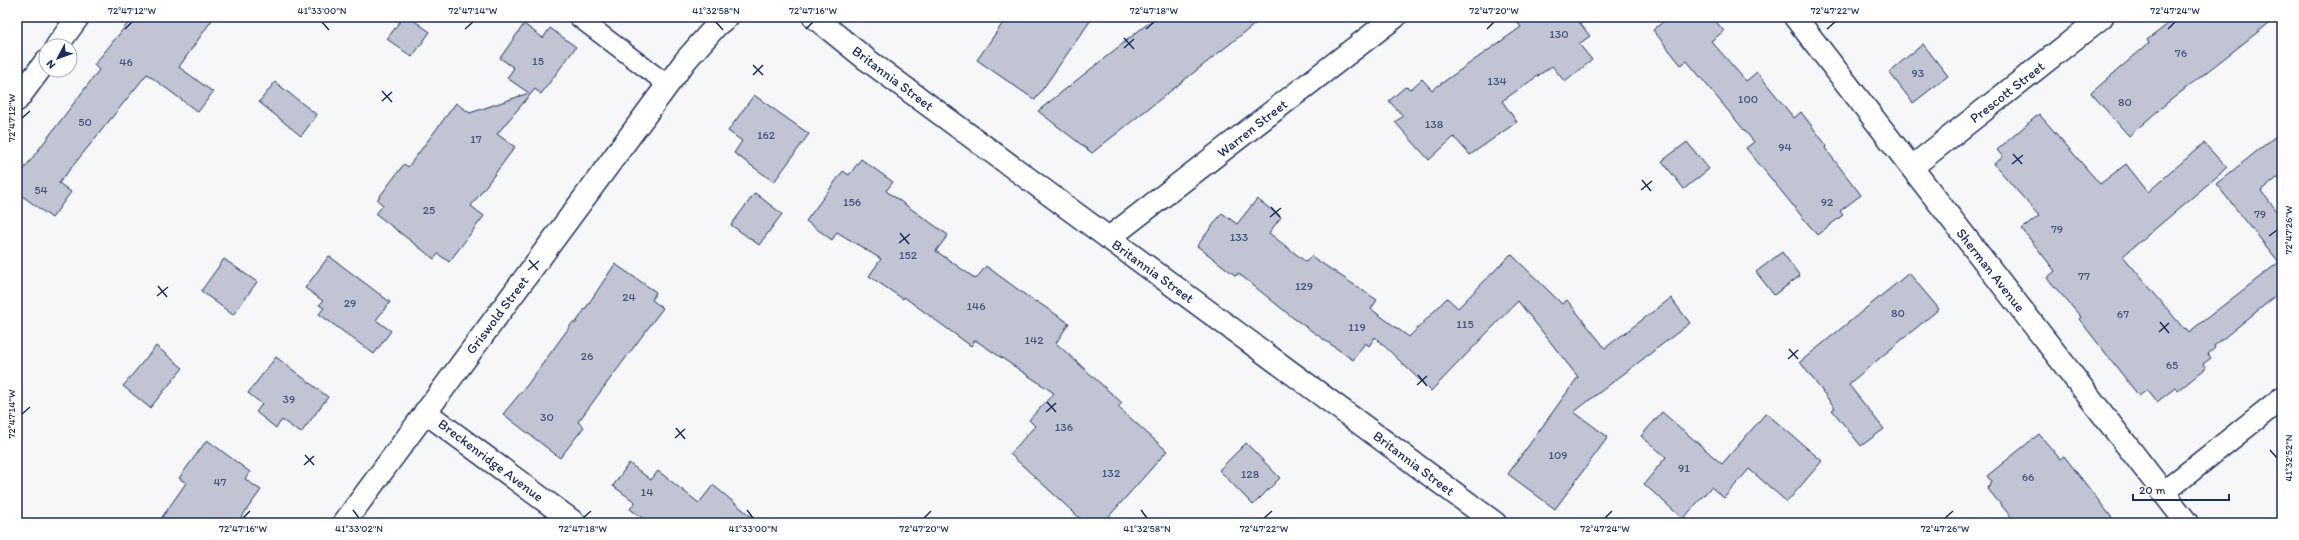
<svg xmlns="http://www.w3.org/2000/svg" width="2299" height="540" font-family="Itim,sans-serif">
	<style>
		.building { fill: #c0c4d3; stroke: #1b2f5e }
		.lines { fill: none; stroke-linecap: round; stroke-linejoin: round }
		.service-casing { stroke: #1b2f5e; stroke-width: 21 }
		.minor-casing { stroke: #1b2f5e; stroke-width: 25 }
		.secondary-casing { stroke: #1b2f5e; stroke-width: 25 }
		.service { stroke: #fff; stroke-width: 18 }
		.minor { stroke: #fff; stroke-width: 22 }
		.secondary { stroke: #fff; stroke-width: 22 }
		.ticks { fill: none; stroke: #1b2f5e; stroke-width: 1.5 }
		.labels { text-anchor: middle; stroke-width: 3.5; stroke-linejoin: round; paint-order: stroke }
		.number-label { font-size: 12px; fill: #44547b }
		.street-label { font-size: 14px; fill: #1b2f5e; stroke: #fff }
		.neatline { fill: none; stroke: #1b2f5e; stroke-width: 1.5 }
		.ticks-label { font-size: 10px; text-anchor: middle; fill: #1b2f5e }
	</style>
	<rect width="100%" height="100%" fill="#f6f7f9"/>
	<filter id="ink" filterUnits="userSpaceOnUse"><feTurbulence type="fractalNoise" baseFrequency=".025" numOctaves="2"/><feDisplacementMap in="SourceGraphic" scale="8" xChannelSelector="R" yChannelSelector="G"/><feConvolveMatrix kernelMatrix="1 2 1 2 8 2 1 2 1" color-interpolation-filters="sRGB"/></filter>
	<g filter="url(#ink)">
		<g class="building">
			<polygon points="133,17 214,17 179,67 213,92 198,112 147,74 59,183 71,192 52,218 17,192 17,178 99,70 94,65"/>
			<polygon points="403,17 409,17 430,32 412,57 387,39"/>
			<polygon points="1007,17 1093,17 1035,100 977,60"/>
			<polygon points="1156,17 1264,17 1092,153 1038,111"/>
			<polygon points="1513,17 1575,17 1590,36 1579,44 1592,60 1565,82 1552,66 1502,101 1517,122 1470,155 1454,137 1429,160 1395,122 1403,116 1389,101 1405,87 1411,89 1422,79 1432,90 1521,27"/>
			<polygon points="1669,17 1712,17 1724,31 1711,41 1746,81 1757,72 1794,118 1801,112 1827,146 1825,148 1861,195 1840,211 1843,215 1817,235 1746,148 1754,142 1687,61 1681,65 1653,30"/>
			<polygon points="2177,17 2277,17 2167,103 2129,136 2091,93 2149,43 2147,40"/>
			<polygon points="524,24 543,38 550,28 576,47 541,94 535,89 497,134 515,147 471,206 484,216 449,262 438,254 434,259 376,214 383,205 377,200 404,164 408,167 456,103 470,113 529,93 507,78 514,68 500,58"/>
			<polygon points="1923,44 1948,76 1913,103 1889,72"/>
			<polygon points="275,82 317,115 301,136 259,102"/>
			<polygon points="754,95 809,134 774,182 734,153 742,141 728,131"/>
			<polygon points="2039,114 2100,184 2126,164 2148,192 2204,143 2227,168 2123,256 2184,329 2186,328 2189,332 2279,262 2216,184 2282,131 2282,174 2261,191 2282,217 2282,291 2214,346 2215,348 2208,354 2211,358 2203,364 2206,368 2178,391 2175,388 2157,402 2147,390 2139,396 2079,319 2081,317 2047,278 2055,271 2022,229 2039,216 1994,164 2003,157 1997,150"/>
			<polygon points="1687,142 1709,169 1684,189 1662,161"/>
			<polygon points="861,159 893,182 886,191 948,235 936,251 976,279 986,266 1035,302 1036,301 1069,323 1056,343 1122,403 1118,407 1167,451 1103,523 1085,523 1010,454 1035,426 1029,420 1054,393 975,340 971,346 904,297 903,299 869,276 881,259 837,232 832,240 806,221 843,171 849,175"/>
			<polygon points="755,193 782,214 759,245 731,225"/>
			<polygon points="1257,199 1281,217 1269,233 1306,262 1311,256 1377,300 1371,309 1409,337 1447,298 1458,308 1511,254 1562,304 1567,300 1605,348 1671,298 1690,323 1574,412 1608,437 1555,509 1508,474 1578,377 1518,301 1431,391 1375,337 1369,346 1365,343 1353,360 1292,317 1238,273 1236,276 1197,246 1222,213 1237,224"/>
			<polygon points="1782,252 1800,276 1774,295 1756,272"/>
			<polygon points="329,256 390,302 376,320 391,331 374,354 319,314 324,308 319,305 323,301 305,288"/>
			<polygon points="224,259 257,282 233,315 201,291"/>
			<polygon points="615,264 656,292 652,300 663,308 578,422 584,427 560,458 503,414 528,384 573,322 575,324"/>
			<polygon points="1909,273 1939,309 1851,382 1849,385 1884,429 1861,446 1832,410 1835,408 1800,362"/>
			<polygon points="156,346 183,368 150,408 123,386"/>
			<polygon points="276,357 328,397 301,433 282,420 276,428 256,412 262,404 248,393"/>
			<polygon points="1662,412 1722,464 1766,413 1822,461 1787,502 1749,469 1724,498 1711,487 1683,519 1644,484 1666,457 1641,436"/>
			<polygon points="2039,434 2060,459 2064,456 2116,523 2016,523 1988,489 1991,481 1987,476"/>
			<polygon points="207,440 250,472 245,479 261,490 237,523 158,523 186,483 179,478"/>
			<polygon points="1246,443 1280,478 1253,505 1219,470"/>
			<polygon points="629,463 651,480 658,471 699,503 713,485 759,523 649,523 630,509 635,502 613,486"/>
		</g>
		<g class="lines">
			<defs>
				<polyline id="service" points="578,17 668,85"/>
				<g id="minor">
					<polyline points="1795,17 2187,523"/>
					<polyline points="57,46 78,17"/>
					<polyline points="17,100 46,61"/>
					<polyline points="1912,167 2102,17"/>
					<polyline points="1109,238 1395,17"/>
					<polyline points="425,412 575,523"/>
					<polyline points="2163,493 2282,398"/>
					<polyline points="344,523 686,60 717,25 727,17"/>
				</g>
				<polyline id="secondary" points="814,17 866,59 1495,523"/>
			</defs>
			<use href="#service" class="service-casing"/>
			<use href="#minor" class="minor-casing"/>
			<use href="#secondary" class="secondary-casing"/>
			<use href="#service" class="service"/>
			<use href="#minor" class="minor"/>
			<use href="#secondary" class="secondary"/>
		</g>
	</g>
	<path class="ticks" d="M322 22 329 30M716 22 723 30M125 29 132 22M465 29 473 22M806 29 813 22M1146 29 1154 22M1487 29 1494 22M1827 29 1835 22M2168 29 2175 22M1124 38 1134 49M1124 48 1134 39M753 65 763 75M753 75 763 65M382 91 392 102M382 101 392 92M22 118 30 111M2013 154 2022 164M2012 164 2023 155M1642 180 1651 191M1641 190 1652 181M1271 207 1280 217M1270 217 1281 208M900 233 909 244M2269 236 2277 230M899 243 910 234M529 260 538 270M528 270 539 261M158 286 167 297M157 296 168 287M2160 322 2169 333M2159 332 2169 323M1789 349 1798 359M1788 359 1798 350M1418 375 1427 386M1417 385 1427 376M1047 402 1056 412M1046 412 1056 403M22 414 30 407M676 428 685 439M675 438 685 429M2270 450 2277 458M305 455 314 465M304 465 314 456M353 510 359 518M747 510 753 518M1141 510 1147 518M243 518 250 511M583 518 591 511M924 518 931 511M1264 518 1272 511M1605 518 1612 511M1945 518 1953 511"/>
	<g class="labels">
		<g class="number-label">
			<text x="1559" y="38">130</text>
			<text x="2181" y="57">76</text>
			<text x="538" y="65">15</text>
			<text x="126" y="66">46</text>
			<text x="1918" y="77">93</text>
			<text x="1497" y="85">134</text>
			<text x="1748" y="103">100</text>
			<text x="2125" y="106">80</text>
			<text x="85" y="126">50</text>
			<text x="1434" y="128">138</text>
			<text x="766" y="139">162</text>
			<text x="476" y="143">17</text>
			<text x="1785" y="151">94</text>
			<text x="41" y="194">54</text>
			<text x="852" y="206">156</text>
			<text x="1827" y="206">92</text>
			<text x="429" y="214">25</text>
			<text x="2260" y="218">79</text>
			<text x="2057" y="233">79</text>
			<text x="1239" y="241">133</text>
			<text x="908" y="259">152</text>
			<text x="2084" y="280">77</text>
			<text x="1304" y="290">129</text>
			<text x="629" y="301">24</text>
			<text x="350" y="307">29</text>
			<text x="976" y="310">146</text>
			<text x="1898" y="317">80</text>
			<text x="2123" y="318">67</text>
			<text x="1465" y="328">115</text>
			<text x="1357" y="331">119</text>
			<text x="1034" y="344">142</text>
			<text x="587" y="360">26</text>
			<text x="2172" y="369">65</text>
			<text x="289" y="403">39</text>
			<text x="547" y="421">30</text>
			<text x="1064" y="431">136</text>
			<text x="1558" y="459">109</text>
			<text x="1684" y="472">91</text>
			<text x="1111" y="477">132</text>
			<text x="1250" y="478">128</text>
			<text x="2028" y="481">66</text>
			<text x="220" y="486">47</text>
			<text x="647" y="496">14</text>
		</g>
		<g class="street-label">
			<text transform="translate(893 78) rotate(37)" y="5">Britannia Street</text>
			<text transform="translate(2007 92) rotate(-38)" y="5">Prescott Street</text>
			<text transform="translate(1252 128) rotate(-38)" y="5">Warren Street</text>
			<text transform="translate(1991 270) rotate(52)" y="5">Sherman Avenue</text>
			<text transform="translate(1153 271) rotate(36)" y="5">Britannia Street</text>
			<text transform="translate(497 315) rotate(-53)" y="5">Griswold Street</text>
			<text transform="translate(491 460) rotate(37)" y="5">Breckenridge Avenue</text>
			<text transform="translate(1414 463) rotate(37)" y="5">Britannia Street</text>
		</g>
	</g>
	<rect width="2299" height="540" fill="none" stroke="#fff" stroke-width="44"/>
	<g transform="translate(58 58) rotate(229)"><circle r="19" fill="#ffffff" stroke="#a4acbf"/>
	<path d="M0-3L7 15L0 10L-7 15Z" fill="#1b2f5e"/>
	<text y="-6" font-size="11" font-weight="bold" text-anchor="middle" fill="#1b2f5e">N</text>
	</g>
	<path d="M2133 494v6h96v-6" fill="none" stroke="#1b2f5e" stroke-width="2"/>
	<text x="2139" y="494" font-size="12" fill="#1b2f5e" stroke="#ffffff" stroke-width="3" paint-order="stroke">20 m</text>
	<rect x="22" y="22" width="2255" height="496" class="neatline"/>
	<g class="ticks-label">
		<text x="132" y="14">72°47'12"W</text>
		<text x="322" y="14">41°33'00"N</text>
		<text x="473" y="14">72°47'14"W</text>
		<text x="716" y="14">41°32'58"N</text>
		<text x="813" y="14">72°47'16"W</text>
		<text x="1154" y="14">72°47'18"W</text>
		<text x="1494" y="14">72°47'20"W</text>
		<text x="1835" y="14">72°47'22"W</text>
		<text x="2175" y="14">72°47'24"W</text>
		<text transform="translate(11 118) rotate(-90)" y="4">72°47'12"W</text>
		<text transform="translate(2288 230) rotate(-90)" y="4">72°47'26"W</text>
		<text transform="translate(11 414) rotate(-90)" y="4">72°47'14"W</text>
		<text transform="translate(2288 458) rotate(-90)" y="4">41°32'52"N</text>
		<text x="243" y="532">72°47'16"W</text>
		<text x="359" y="532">41°33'02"N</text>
		<text x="583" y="532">72°47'18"W</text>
		<text x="753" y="532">41°33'00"N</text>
		<text x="924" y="532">72°47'20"W</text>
		<text x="1147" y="532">41°32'58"N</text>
		<text x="1264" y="532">72°47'22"W</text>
		<text x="1605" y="532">72°47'24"W</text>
		<text x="1945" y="532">72°47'26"W</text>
	</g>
</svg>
